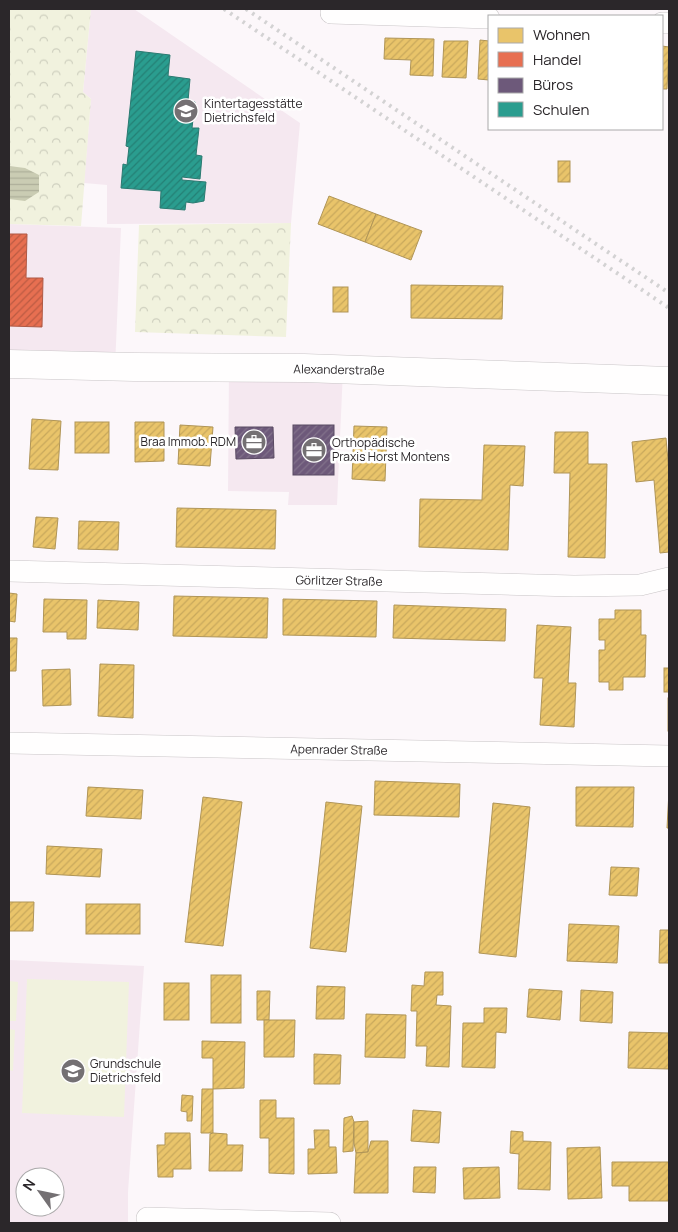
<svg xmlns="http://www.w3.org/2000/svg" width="678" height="1232" font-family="Manrope,sans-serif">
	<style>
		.built { fill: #f5e8f0; fill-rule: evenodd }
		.park { fill: url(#park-crowns) }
		.pitch { fill: #f1f2de }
		.water { fill: url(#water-rules) }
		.homes { fill: url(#homes-hatch); stroke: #b09557 }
		.shops { fill: url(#shops-hatch); stroke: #af5945 }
		.offices { fill: url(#offices-hatch); stroke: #594a62 }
		.schools { fill: url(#schools-hatch); stroke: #2a7a71 }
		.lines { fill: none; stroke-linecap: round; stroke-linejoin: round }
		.street-casing { stroke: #c9c5c7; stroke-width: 22 }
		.secondary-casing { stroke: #c9c5c7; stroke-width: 29 }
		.street { stroke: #fffefe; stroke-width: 21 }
		.secondary { stroke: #fffefe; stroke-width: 28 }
		.rail { stroke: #d3d2d3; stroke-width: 4; stroke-dasharray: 2.5 5; stroke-linecap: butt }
		.labels { text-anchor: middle; stroke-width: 5; stroke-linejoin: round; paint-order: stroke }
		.poi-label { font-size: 12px; fill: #2b272a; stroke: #fff; text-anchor: start }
		.street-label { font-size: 12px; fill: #2b272a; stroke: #fff }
	</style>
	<defs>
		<pattern id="park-crowns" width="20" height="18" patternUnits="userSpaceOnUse" patternTransform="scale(1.25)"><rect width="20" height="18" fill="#f1f2de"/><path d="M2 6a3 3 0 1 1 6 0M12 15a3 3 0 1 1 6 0" fill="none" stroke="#cfd0bf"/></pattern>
		<pattern id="water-rules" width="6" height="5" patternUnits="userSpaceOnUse" patternTransform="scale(1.25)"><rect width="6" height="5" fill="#caccb3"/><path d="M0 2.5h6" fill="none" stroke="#aeaf9a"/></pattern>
		<pattern id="homes-hatch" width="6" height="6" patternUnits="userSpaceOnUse" patternTransform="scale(1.25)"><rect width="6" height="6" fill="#e9c46a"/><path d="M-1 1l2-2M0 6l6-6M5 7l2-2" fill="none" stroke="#c8a85c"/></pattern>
		<pattern id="shops-hatch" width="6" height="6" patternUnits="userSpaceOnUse" patternTransform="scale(1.25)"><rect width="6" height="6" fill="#e76f51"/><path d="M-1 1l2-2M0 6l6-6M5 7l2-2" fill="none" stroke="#bb5b43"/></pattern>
		<pattern id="offices-hatch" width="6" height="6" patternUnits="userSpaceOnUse" patternTransform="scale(1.25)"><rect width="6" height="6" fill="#6d597a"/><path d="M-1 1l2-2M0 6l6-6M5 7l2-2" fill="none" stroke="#82728b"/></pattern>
		<pattern id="schools-hatch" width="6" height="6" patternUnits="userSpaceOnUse" patternTransform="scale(1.25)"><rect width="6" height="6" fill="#2a9d8f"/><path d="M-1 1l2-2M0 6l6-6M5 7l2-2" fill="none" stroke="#248075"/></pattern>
	</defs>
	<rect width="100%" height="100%" fill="#fcf7fa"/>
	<g class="built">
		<polygon points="91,9 134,9 300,123 291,223 107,224 107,185 84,183 91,99 83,92"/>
		<polygon points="9,224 121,228 115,367 9,364"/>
		<polygon points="229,368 343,370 337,505 288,505 289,492 228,491"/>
		<path d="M9 960 144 966 128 1192V1223H9ZM25 1177H55V1207H25Z"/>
	</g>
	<g class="park">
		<polygon points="9,9 91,9 83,92 91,99 81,226 9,224"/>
		<polygon points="291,223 286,337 135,332 139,225"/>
	</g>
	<g class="pitch">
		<polygon points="27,979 129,982 124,1117 22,1113"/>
		<polygon points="9,981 18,982 16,1021 9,1021"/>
		<polygon points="9,1029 15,1030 13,1071 9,1070"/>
	</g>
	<polygon class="water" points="9,166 25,168 39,175 39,192 25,201 9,199"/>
	<g class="homes">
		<polygon points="385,38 434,39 433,76 410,75 411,60 384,59"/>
		<polygon points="480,40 489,41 489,80 478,79"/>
		<polygon points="444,41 468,41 466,78 442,77"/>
		<polygon points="662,46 669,47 667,89 662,89"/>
		<rect x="558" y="161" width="12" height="21"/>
		<polygon points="329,196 376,214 365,242 318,224"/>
		<polygon points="376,214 422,231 411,260 365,242"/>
		<polygon points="411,285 503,286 502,319 411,318"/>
		<rect x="333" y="287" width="15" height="25"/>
		<polygon points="32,419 61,421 58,470 29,469"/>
		<rect x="75" y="422" width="34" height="31"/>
		<polygon points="135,422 164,422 164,461 135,462"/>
		<polygon points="180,425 213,427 210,466 178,464"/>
		<polygon points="354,426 387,427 385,481 352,479"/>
		<polygon points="555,432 588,432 588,464 607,464 605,558 568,557 570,473 554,473"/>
		<polygon points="666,438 669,472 669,552 660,553 654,480 636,482 632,442"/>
		<polygon points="484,445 525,446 523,486 510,485 508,550 419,547 420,499 482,500"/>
		<polygon points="177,508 276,510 275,549 176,547"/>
		<polygon points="36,517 58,518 55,549 33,547"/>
		<polygon points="79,521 119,522 118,550 78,549"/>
		<polygon points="9,593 17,594 15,622 9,621"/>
		<polygon points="174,596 268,598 267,638 173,636"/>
		<polygon points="44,599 87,600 86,639 67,639 67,632 43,632"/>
		<polygon points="283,599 377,601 376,637 283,635"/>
		<polygon points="98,600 139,602 138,630 97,628"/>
		<polygon points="394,605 506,609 505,641 393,638"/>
		<polygon points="615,610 641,610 641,635 646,635 645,677 623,677 623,690 609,690 609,682 599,682 599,650 605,650 605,640 599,640 599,619 615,619"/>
		<polygon points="537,625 571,627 568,683 576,683 574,727 540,725 543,678 534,678"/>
		<polygon points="9,638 17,638 16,671 9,671"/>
		<polygon points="100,664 134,665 133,718 98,716"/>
		<rect x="664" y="668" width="5" height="24"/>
		<polygon points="70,669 71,705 43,706 42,670"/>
		<rect x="668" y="698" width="1" height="33"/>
		<polygon points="375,781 460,784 459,817 374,815"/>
		<polygon points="88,787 143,790 141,819 86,816"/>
		<polygon points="576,787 634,787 633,827 576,826"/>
		<polygon points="669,791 669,828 667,828"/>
		<polygon points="203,797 242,802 223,946 185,942"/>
		<polygon points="326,802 362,806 346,952 310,948"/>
		<polygon points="493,803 530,807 516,957 479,953"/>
		<polygon points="47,846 102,849 100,877 46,874"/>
		<polygon points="611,867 639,868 637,896 609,895"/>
		<polygon points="9,902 34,902 33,931 9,931"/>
		<rect x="86" y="904" width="54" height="30"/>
		<polygon points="569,924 619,926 617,963 567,961"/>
		<polygon points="660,930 669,930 669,963 659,963"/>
		<polygon points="425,972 443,972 443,995 437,995 436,1005 451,1006 449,1067 426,1066 427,1046 416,1046 417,1011 411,1011 412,985 424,986"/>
		<rect x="211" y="975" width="30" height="48"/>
		<rect x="164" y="983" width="25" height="37"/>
		<polygon points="317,986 345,987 344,1019 316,1019"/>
		<polygon points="529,989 562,991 560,1020 527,1017"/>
		<polygon points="581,990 613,992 612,1023 580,1021"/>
		<polygon points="257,991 270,991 269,1020 257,1020"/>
		<polygon points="484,1008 507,1008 506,1033 496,1032 495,1068 462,1067 463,1023 484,1023"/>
		<polygon points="366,1014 406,1015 405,1058 365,1057"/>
		<polygon points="264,1020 295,1020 294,1057 264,1057"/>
		<polygon points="629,1032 669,1033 669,1069 628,1068"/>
		<polygon points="202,1041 245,1042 244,1088 213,1089 213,1058 202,1058"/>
		<polygon points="314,1054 341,1055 340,1084 314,1084"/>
		<polygon points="202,1089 213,1089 213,1133 201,1133"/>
		<polygon points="182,1095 193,1096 192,1121 187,1121 187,1112 181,1111"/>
		<polygon points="260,1100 276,1100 276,1118 294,1118 294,1174 269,1173 269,1138 260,1138"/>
		<polygon points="413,1110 441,1112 439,1143 411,1141"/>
		<polygon points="352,1116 354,1122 353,1151 343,1152 344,1118"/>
		<polygon points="368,1121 368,1152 356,1153 354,1143 354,1122"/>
		<polygon points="314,1130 329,1130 329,1147 336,1147 337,1173 308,1174 308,1149 315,1149"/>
		<polygon points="511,1131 523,1132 523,1141 551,1142 550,1190 518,1189 519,1154 510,1153"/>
		<polygon points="165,1133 190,1133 191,1169 173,1169 173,1177 158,1177 157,1145 165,1145"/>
		<polygon points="213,1133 227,1134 227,1145 243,1145 242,1171 209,1171 210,1134"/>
		<polygon points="371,1141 388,1141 388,1193 354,1193 356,1153 368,1152"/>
		<polygon points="600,1147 602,1198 568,1199 567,1148"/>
		<polygon points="612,1162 669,1162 669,1201 629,1201 629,1186 612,1186"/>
		<polygon points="414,1167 436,1167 435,1193 413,1192"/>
		<polygon points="499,1167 500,1198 464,1199 463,1168"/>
	</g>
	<polygon class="shops" points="9,234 27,234 26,278 43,278 42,327 9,326"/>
	<g class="offices">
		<rect x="293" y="425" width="41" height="50"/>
		<polygon points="235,427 273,427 274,458 236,459"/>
	</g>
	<polygon class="schools" points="136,51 170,55 168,76 190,79 188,101 195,102 192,128 199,128 196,155 202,156 200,179 182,177 182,180 206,182 204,201 193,203 186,202 185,210 160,208 161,191 121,188 123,164 127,165 129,147 126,146"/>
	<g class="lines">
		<defs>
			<g id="street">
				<polyline points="331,13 489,18"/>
				<polyline points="662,23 669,23"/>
				<polyline points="9,571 574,586 640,585 669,578"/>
				<polyline points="9,743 669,756"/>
				<polyline points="147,1218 330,1223"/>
			</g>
			<polyline id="secondary" points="9,364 134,367 304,368 669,381"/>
		</defs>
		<use href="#street" class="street-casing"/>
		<use href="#secondary" class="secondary-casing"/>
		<use href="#street" class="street"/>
		<use href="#secondary" class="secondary"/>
		<g class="rail">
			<polyline points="224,9 669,308"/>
			<polyline points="246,9 669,293"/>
		</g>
	</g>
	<defs>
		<symbol id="school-disc" viewBox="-11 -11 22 22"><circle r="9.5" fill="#747073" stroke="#fff"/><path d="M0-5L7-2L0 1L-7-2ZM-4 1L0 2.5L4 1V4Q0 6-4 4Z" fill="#fff"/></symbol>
		<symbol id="office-disc" viewBox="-11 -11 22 22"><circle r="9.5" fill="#747073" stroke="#fff"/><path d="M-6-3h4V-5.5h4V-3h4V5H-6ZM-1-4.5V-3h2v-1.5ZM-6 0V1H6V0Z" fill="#fff"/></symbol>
	</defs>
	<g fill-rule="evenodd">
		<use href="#school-disc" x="172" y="97" width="28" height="28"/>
		<use href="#office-disc" x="240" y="428" width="28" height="28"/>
		<use href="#office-disc" x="300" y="436" width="28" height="28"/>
		<use href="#school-disc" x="59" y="1057" width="28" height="28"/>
	</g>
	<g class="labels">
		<g class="poi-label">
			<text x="204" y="108">Kintertagesstätte<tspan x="204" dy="14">Dietrichsfeld</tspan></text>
			<text x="236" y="446" text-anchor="end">Braa Immob. RDM</text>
			<text x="332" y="447">Orthopädische<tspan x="332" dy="14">Praxis Horst Montens</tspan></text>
			<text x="90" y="1068">Grundschule<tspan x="90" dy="14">Dietrichsfeld</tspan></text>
		</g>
		<g class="street-label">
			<text transform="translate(339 370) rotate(1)" y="4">Alexanderstraße</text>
			<text transform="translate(339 581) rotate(1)" y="4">Görlitzer Straße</text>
			<text transform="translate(339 750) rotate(1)" y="4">Apenrader Straße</text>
		</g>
	</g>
	<rect width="678" height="1232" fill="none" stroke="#2b272a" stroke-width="20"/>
	<rect x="488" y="15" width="175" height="115" fill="#ffffff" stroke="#aaa9aa"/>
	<rect x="498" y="28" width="25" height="15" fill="#e9c46a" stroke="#aaa9aa"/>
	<text x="533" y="40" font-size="15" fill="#2b272a">Wohnen</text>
	<rect x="498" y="52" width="25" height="15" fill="#e76f51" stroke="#aaa9aa"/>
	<text x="533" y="65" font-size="15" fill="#2b272a">Handel</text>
	<rect x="498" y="78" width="25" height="15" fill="#6d597a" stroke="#aaa9aa"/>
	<text x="533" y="90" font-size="15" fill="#2b272a">Büros</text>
	<rect x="498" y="102" width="25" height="15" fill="#2a9d8f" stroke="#aaa9aa"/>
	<text x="533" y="115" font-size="15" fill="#2b272a">Schulen</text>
	<g transform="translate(40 1192) rotate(303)"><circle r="24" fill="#ffffff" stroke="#aaa9aa"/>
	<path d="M0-4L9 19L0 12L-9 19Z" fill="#747073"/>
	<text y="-8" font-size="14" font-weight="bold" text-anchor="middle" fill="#2b272a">N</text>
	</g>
</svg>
